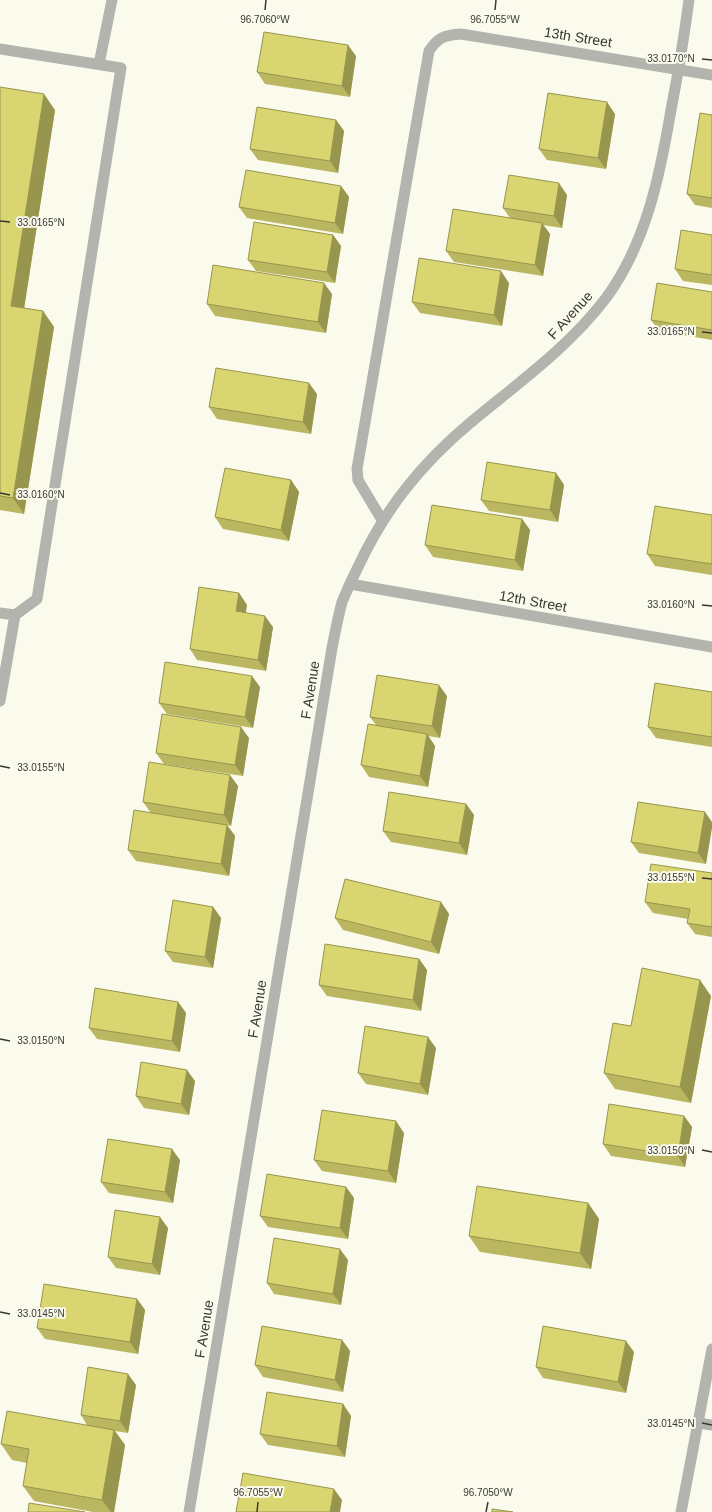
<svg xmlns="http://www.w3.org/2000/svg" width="712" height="1512" font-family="Helvetica,sans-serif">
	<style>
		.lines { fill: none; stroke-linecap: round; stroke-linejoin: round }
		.service { stroke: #b4b4af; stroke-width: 11 }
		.minor { stroke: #b4b4af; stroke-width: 11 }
		.tertiary { stroke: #b4b4af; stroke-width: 11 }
		.wall { fill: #bbb761 }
		.shaded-wall { fill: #98954f }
		.building { fill: #d9d571; stroke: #98954f }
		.ticks { fill: none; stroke: #383832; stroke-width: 1.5 }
		.labels { text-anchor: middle; stroke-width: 4; stroke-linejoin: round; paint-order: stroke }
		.street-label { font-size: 14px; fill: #383832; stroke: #fafaed }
		.ticks-label { font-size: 10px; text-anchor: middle; fill: #383832; stroke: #fafaed; stroke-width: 4; stroke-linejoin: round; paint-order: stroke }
	</style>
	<rect width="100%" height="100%" fill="#fafaed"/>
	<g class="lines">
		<g class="service">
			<polyline points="0,49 121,68 37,599 15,615 0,701"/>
			<polyline points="99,64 112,0"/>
			<polyline points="0,613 15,615"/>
			<polyline points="698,1423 712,1425"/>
		</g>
		<g class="minor">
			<path d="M382 520 358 480 357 469 429 51C438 37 445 35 461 34L712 75"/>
			<polyline points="350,584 712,647"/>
			<polyline points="681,1512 712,1349"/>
		</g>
		<path class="tertiary" d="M189 1512 332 648C335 633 338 617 342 602 347 590 352 579 358 567 385 509 421 464 470 423 518 383 568 348 606 298 646 244 660 175 671 110 678 74 684 37 689 0"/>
	</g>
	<g class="wall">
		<polygon points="356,56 350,97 265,84 257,72"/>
		<polygon points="0,87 55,110 24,308 43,311 54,327 24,514 0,510"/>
		<polygon points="615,114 606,169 547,160 539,149"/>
		<polygon points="712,115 712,208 695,205 687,194"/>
		<polygon points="336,120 344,131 338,173 258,160 250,149"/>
		<polygon points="341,186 349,197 343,234 247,218 239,207"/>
		<polygon points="567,195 562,228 543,225 550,234 543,276 454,262 446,251 510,218 503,208"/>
		<polygon points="333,235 341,246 335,283 256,271 248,260"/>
		<polygon points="712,235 712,285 683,281 675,269"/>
		<polygon points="509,283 502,326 420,313 412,302"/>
		<polygon points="712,292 712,340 659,331 651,320"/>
		<polygon points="332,294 326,333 215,316 207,304"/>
		<polygon points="317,394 311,434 217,419 209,407"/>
		<polygon points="556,473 564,485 558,522 489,511 481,500"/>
		<polygon points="291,480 299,492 289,541 223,529 215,517"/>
		<polygon points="712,515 712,575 655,566 647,554"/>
		<polygon points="522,519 530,530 523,571 433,557 425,545"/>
		<polygon points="239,593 247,605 245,613 273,627 266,671 197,660 190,649"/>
		<polygon points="260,687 253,728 167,714 159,703"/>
		<polygon points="712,692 712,747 656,738 648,727"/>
		<polygon points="447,696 440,738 428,736 435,746 428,787 369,777 361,765 376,725 370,717"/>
		<polygon points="249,738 243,776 164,764 156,753"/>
		<polygon points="238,786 231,826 227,825 235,836 229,876 136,861 128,850 151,813 143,802"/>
		<polygon points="466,804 474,815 467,855 391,842 383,831"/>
		<polygon points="705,812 706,864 639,853 631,842"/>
		<polygon points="712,873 712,937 695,934 687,923 688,919 653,913 645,902"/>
		<polygon points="441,902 449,914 439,954 343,930 335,918"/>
		<polygon points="213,907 221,918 213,968 173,962 165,951"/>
		<polygon points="419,959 427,970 421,1011 327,996 319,985"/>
		<polygon points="711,996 691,1103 615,1089 604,1073 631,1026"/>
		<polygon points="178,1002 186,1013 180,1052 97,1039 89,1028"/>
		<polygon points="436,1048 428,1095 366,1084 358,1073"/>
		<polygon points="195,1081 189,1115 144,1108 136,1096"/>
		<polygon points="684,1116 692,1127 685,1167 611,1156 603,1144"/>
		<polygon points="404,1133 396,1183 322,1171 314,1160"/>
		<polygon points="180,1160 173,1203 109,1193 101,1182"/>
		<polygon points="346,1187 354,1198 348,1239 268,1227 260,1216"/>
		<polygon points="588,1203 599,1219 591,1269 480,1252 469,1236"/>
		<polygon points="168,1228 160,1275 116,1268 108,1257"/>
		<polygon points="348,1260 341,1305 274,1294 267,1283"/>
		<polygon points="137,1299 145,1310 138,1354 45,1339 37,1328"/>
		<polygon points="342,1340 350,1351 343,1392 263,1377 255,1365"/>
		<polygon points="634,1352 626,1393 543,1378 536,1367"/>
		<polygon points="136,1385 128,1433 115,1431 125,1445 114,1512 93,1512 34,1501 23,1486 27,1463 12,1460 1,1444 87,1425 81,1415"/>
		<polygon points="343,1404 351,1416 345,1457 268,1445 260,1434"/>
	</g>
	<g class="shaded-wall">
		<polygon points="348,45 356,56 350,97 342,86"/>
		<polygon points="44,94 55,110 22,322 11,306"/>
		<polygon points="607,102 615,114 606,169 598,158"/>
		<polygon points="336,120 344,131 338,173 330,161"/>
		<polygon points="559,183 567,195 562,228 554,216"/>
		<polygon points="341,186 349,197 343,234 335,223"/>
		<polygon points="542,223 550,234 543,276 535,265"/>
		<polygon points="333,235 341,246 335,283 327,272"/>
		<polygon points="501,271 509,283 502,326 494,315"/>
		<polygon points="324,283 332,294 326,333 318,322"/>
		<polygon points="43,311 54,327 24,514 13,498"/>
		<polygon points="309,383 317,394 311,434 303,422"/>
		<polygon points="556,473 564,485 558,522 550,510"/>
		<polygon points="291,480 299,492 289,541 281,530"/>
		<polygon points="522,519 530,530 523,571 515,560"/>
		<polygon points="239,593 247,605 244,623 236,611"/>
		<polygon points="265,616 273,627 266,671 258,660"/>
		<polygon points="252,676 260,687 253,728 245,717"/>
		<polygon points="439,685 447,696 440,738 432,726"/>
		<polygon points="241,727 249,738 243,776 235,765"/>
		<polygon points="427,734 435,746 428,787 420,776"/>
		<polygon points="230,775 238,786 231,826 224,815"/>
		<polygon points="466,804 474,815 467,855 459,843"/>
		<polygon points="705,812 712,822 712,828 706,864 698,853"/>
		<polygon points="227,825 235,836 229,876 221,864"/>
		<polygon points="441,902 449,914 439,954 431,942"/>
		<polygon points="213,907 221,918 213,968 205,957"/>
		<polygon points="419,959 427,970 421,1011 413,1000"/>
		<polygon points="700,980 711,996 691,1103 680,1087"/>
		<polygon points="178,1002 186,1013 180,1052 172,1041"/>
		<polygon points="428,1037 436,1048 428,1095 420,1084"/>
		<polygon points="187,1070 195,1081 189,1115 181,1104"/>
		<polygon points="684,1116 692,1127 685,1167 678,1156"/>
		<polygon points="396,1121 404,1133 396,1183 388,1171"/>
		<polygon points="172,1149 180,1160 173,1203 165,1192"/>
		<polygon points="346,1187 354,1198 348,1239 340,1228"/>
		<polygon points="588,1203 599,1219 591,1269 580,1253"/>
		<polygon points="160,1217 168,1228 160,1275 152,1264"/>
		<polygon points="340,1249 348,1260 341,1305 333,1294"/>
		<polygon points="137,1299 145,1310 138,1354 130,1342"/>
		<polygon points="342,1340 350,1351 343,1392 335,1380"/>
		<polygon points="626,1341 634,1352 626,1393 618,1382"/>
		<polygon points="128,1374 136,1385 128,1433 120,1421"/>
		<polygon points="343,1404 351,1416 345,1457 337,1446"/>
		<polygon points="114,1430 125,1445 114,1512 111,1512 102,1500"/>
		<polygon points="334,1489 342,1500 340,1512 330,1512"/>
	</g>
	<g class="building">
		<polygon points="264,32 348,45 342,86 257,72"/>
		<polygon points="0,87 44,94 11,306 43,311 13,498 0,496"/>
		<polygon points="548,93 607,102 598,158 539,149"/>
		<polygon points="257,107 336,120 330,161 250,149"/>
		<polygon points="700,113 712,115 712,198 687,194"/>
		<polygon points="246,170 341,186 335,223 239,207"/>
		<polygon points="509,175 559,183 554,216 503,208"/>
		<polygon points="453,209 542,223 535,265 446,251"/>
		<polygon points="254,222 333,235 327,272 248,260"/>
		<polygon points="681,230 712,235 712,275 675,269"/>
		<polygon points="419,258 501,271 494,315 412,302"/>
		<polygon points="213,265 324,283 318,322 207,304"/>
		<polygon points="657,283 712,292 712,330 651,320"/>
		<polygon points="216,368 309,383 303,422 209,407"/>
		<polygon points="487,462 556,473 550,510 481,500"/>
		<polygon points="225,468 291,480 281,530 215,517"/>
		<polygon points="432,505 522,519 515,560 425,545"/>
		<polygon points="655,506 712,515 712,564 647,554"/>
		<polygon points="199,587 239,593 236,611 265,616 258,660 190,649"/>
		<polygon points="165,662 252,676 245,717 159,703"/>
		<polygon points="377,675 439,685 432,726 370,717"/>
		<polygon points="655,683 712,692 712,737 648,727"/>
		<polygon points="162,714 241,727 235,765 156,753"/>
		<polygon points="368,724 427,734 420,776 361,765"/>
		<polygon points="149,762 230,775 224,815 143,802"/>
		<polygon points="389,792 466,804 459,843 383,831"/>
		<polygon points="638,802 705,812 698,853 631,842"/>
		<polygon points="134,810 227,825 221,864 128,850"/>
		<polygon points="651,864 712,873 712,927 687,923 690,909 645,902"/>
		<polygon points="345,879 441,902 431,942 335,918"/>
		<polygon points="173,900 213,907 205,957 165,951"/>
		<polygon points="325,944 419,959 413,1000 319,985"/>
		<polygon points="642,968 700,980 680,1087 604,1073 613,1023 631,1026"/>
		<polygon points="95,988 178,1002 172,1041 89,1028"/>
		<polygon points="365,1026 428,1037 420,1084 358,1073"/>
		<polygon points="141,1062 187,1070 181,1104 136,1096"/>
		<polygon points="609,1104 684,1116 678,1156 603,1144"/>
		<polygon points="322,1110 396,1121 388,1171 314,1160"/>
		<polygon points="108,1139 172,1149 165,1192 101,1182"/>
		<polygon points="267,1174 346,1187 340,1228 260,1216"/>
		<polygon points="477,1186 588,1203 580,1253 469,1236"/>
		<polygon points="115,1210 160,1217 152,1264 108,1257"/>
		<polygon points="274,1238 340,1249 333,1294 267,1283"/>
		<polygon points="44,1284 137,1299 130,1342 37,1328"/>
		<polygon points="262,1326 342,1340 335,1380 255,1365"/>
		<polygon points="543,1326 626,1341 618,1382 536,1367"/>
		<polygon points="88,1367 128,1374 120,1421 81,1415"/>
		<polygon points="267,1392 343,1404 337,1446 260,1434"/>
		<polygon points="7,1411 114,1430 102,1500 23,1486 29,1449 1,1444"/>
		<polygon points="243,1473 334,1489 330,1512 236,1512"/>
		<polygon points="29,1503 85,1512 28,1512"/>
		<polygon points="492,1509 513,1512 492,1512"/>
	</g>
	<path class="ticks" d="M265 10 266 0M495 10 496 0M702 59 712 60M0 221 10 222M702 332 712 333M0 493 10 495M702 605 712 606M0 766 10 768M702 878 712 879M0 1039 10 1041M702 1150 712 1152M0 1312 10 1314M702 1423 712 1425M257 1512 258 1502M486 1512 488 1502"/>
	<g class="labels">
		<g class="street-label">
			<text transform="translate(578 37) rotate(9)" y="5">13th Street</text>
			<text transform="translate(570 315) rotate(-48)" y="5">F Avenue</text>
			<text transform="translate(533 601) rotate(10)" y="5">12th Street</text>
			<text transform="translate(310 690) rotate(-81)" y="5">F Avenue</text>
			<text transform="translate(257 1009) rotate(-81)" y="5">F Avenue</text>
			<text transform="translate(204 1329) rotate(-81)" y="5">F Avenue</text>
		</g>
	</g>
	<g class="ticks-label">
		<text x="265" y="23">96.7060°W</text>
		<text x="495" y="23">96.7055°W</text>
		<text x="671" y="62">33.0170°N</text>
		<text x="41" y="226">33.0165°N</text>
		<text x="671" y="335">33.0165°N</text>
		<text x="41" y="498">33.0160°N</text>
		<text x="671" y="608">33.0160°N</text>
		<text x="41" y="771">33.0155°N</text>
		<text x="671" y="881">33.0155°N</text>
		<text x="41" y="1044">33.0150°N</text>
		<text x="671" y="1154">33.0150°N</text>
		<text x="41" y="1317">33.0145°N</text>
		<text x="671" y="1427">33.0145°N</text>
		<text x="258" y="1496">96.7055°W</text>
		<text x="488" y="1496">96.7050°W</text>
	</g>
</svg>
